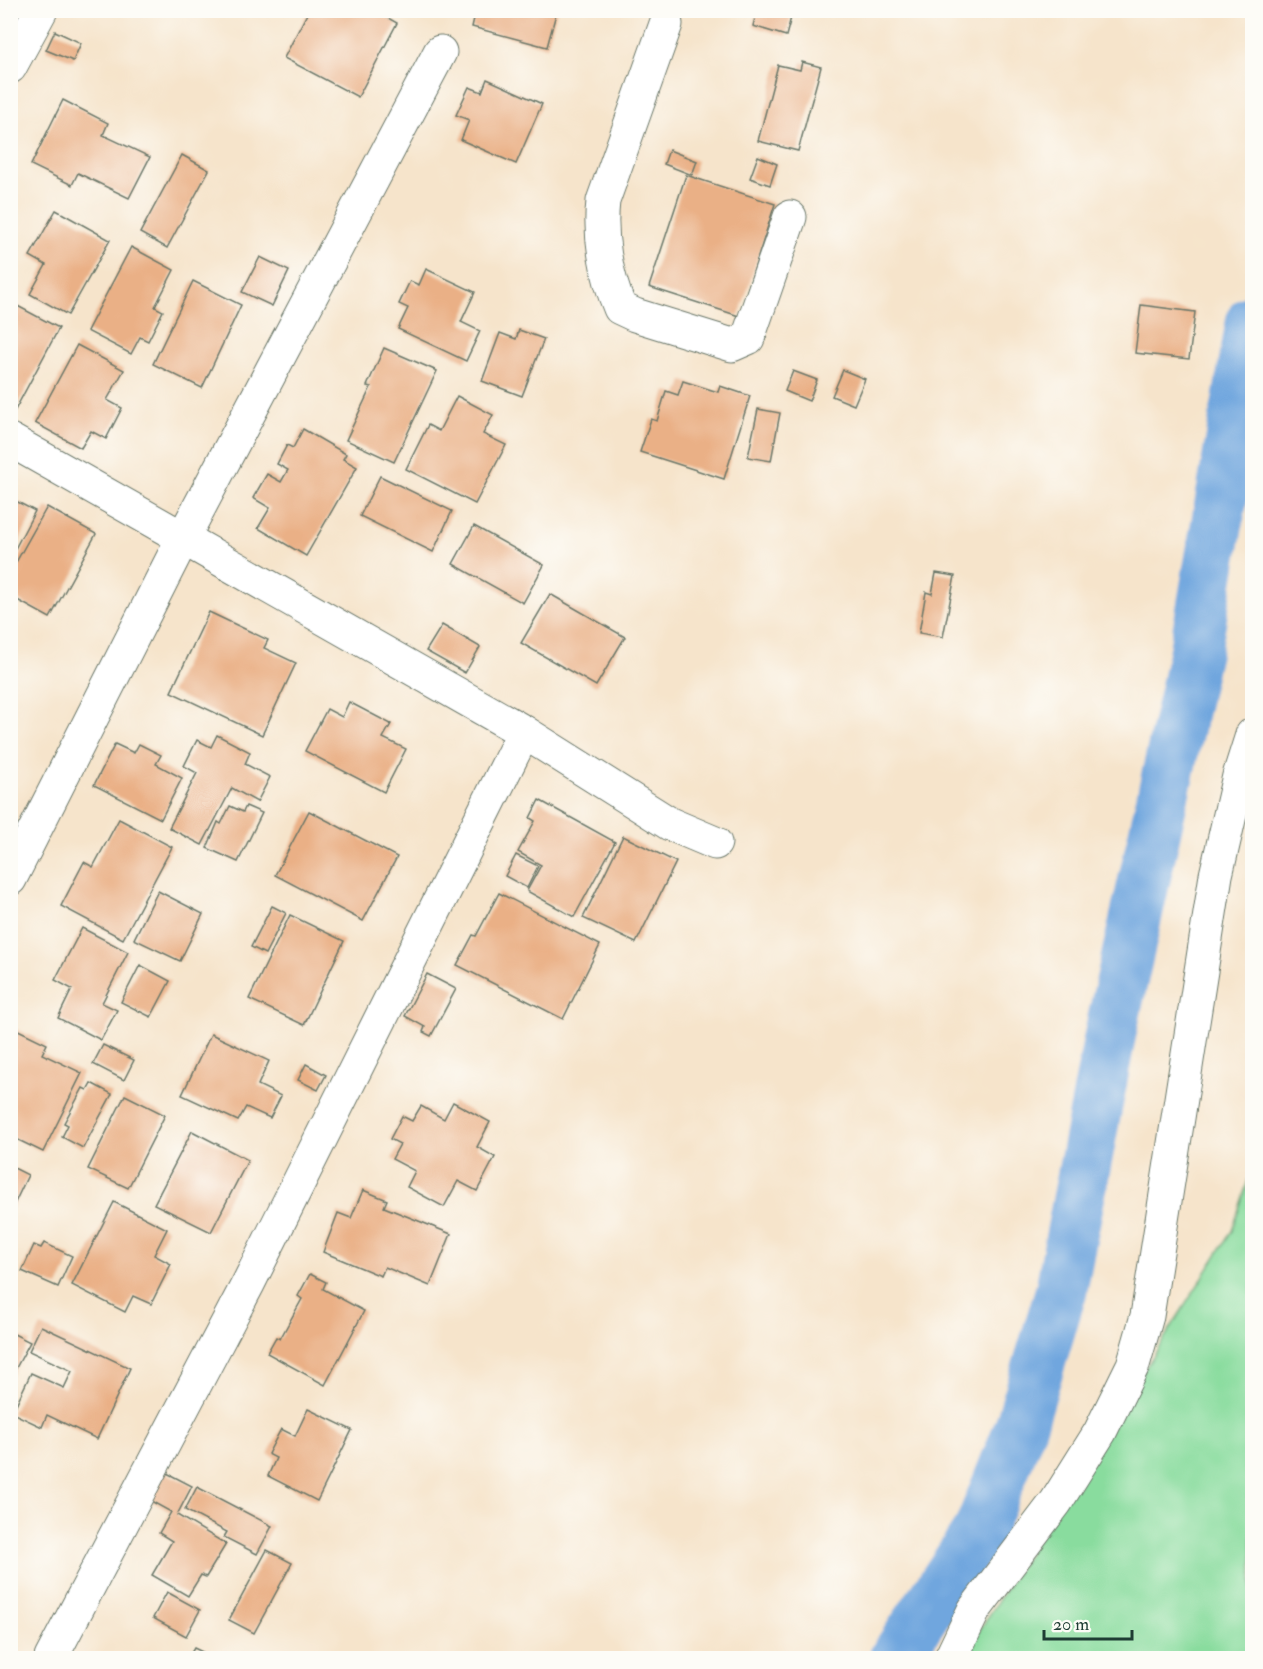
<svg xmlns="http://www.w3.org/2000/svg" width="1263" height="1669" font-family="'IM FELL Double Pica',serif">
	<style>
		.green { fill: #89dc9e; stroke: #548c69; stroke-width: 1.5 }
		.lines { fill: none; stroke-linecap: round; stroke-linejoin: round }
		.river { stroke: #6fa6de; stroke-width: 52 }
		.building { fill: #eab086 }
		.minor-casing { stroke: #6a7769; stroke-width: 35 }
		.minor { stroke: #fff; stroke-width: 33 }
		.rail { stroke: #1f3d34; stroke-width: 4.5; stroke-dasharray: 9 4.5; stroke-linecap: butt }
	</style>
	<rect width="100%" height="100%" fill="#fdfcf7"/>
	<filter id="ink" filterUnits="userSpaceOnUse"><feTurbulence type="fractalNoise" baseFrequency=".0167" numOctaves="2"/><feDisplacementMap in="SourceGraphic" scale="12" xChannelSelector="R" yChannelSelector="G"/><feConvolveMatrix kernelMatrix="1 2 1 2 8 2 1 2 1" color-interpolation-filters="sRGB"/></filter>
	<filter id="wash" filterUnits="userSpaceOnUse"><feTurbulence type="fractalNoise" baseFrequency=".008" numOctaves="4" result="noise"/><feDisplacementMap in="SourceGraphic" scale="24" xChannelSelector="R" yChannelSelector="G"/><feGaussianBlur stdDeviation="1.35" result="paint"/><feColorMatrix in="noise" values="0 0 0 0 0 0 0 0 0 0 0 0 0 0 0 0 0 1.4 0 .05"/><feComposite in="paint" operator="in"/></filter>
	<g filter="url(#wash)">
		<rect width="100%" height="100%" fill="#f6e4cb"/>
		<polygon class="green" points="1252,1168 1252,1658 962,1658 1232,1231"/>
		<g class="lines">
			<polyline class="river" points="895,1658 980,1529 1021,1425 1061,1291 1111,1030 1195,651 1252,321"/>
		</g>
		<g id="blocks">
			<g class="building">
				<polygon points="309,10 374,10 397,23 358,97 284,58"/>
				<polygon points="476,10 557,10 547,47 472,27"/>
				<polygon points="757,10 793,10 786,36 753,26"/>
				<polygon points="55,31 81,43 73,61 46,50"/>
				<polygon points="802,62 821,67 798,151 758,141 778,65 800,70"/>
				<polygon points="487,79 542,104 516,164 461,140 469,120 456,115 469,87 482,92"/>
				<polygon points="63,100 108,123 103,135 150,157 129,198 78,173 72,185 31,165"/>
				<polygon points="669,150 697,161 692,175 664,164"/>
				<polygon points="182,155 209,170 167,248 140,233"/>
				<polygon points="758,156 777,164 770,185 750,178"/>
				<polygon points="686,175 775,204 739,316 649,287"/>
				<polygon points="56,210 110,240 68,315 30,294 46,265 30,256"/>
				<polygon points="131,247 174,270 155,307 163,311 148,341 140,337 131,354 87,331"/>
				<polygon points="260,257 289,271 272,306 242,292"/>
				<polygon points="426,269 475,292 461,322 480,331 466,361 398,329 408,308 399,304 410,281 419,285"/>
				<polygon points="193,281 241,305 202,388 153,364"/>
				<polygon points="10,302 59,328 15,410 10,408"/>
				<polygon points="1141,305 1195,312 1189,359 1135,353"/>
				<polygon points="519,330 544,339 522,396 482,381 500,333 516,339"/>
				<polygon points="77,345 124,370 107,400 122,408 106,439 91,431 81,448 35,423"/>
				<polygon points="384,348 437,371 394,462 346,440 371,387 367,386"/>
				<polygon points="843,370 865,379 854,405 832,396"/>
				<polygon points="793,371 817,380 809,401 785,391"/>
				<polygon points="683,381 718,392 720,386 750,396 724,479 640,452 651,419 657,421 666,391 678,395"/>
				<polygon points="457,396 493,415 483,434 506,445 475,504 406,469 428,425 439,431"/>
				<polygon points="758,409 780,413 771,461 748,457"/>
				<polygon points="303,429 346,454 343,459 357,467 306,556 258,528 270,508 253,498 267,474 281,482 288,470 277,464 287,445 293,448"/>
				<polygon points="380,476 452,511 433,552 360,516"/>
				<polygon points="10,498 35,511 10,558"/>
				<polygon points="47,507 96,534 50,618 10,596 10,573"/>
				<polygon points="474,526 544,565 523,603 453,564"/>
				<polygon points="936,573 955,576 943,637 919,633 926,592 932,594"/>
				<polygon points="550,594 625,637 596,686 521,643"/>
				<polygon points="209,612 268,640 264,648 296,663 262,735 171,692"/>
				<polygon points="442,625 480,647 465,673 426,651"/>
				<polygon points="349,702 391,724 383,738 406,749 384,792 305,751 327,709 342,717"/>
				<polygon points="217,735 250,752 245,764 270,777 257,802 232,788 202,845 169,828 197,773 184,766 197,740 211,747"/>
				<polygon points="115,744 134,753 139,744 161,755 156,764 182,778 161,819 94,785"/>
				<polygon points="539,800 615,842 574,917 527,891 541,865 518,852 535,821 530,818"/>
				<polygon points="230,806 243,812 246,806 262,813 238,862 207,848 218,822 221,824"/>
				<polygon points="309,811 397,857 363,921 275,875"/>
				<polygon points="119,819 172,847 123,939 61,906 84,862 93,867"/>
				<polygon points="623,836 676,862 636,943 583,918"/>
				<polygon points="516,855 538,866 527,888 505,876"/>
				<polygon points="158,891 203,914 180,961 134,939"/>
				<polygon points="499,893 600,945 563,1019 457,965 473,935 476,936"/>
				<polygon points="272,906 286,913 265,954 251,947"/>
				<polygon points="290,915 344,941 304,1025 249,999"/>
				<polygon points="82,928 128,952 102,1003 117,1010 101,1040 58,1018 72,989 55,980"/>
				<polygon points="140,965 170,981 151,1017 121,1002"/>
				<polygon points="427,974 456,989 431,1036 423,1032 425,1027 405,1016"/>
				<polygon points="10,1026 47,1044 42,1054 82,1073 43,1152 10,1136"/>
				<polygon points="211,1034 269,1061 258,1085 281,1096 270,1118 246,1107 238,1121 182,1095"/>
				<polygon points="103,1045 134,1060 124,1080 93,1064"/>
				<polygon points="306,1064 326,1075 318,1090 298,1080"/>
				<polygon points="91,1083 112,1094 83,1148 62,1137 68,1125 64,1123 83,1088 87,1090"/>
				<polygon points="125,1095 165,1115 128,1188 88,1169"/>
				<polygon points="453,1102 490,1122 477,1147 495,1157 477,1191 458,1181 444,1207 407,1187 415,1171 392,1159 400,1144 390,1139 402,1116 412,1121 421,1106 444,1119"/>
				<polygon points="192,1131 248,1160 211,1232 154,1204"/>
				<polygon points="10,1166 28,1175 10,1213"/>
				<polygon points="363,1190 387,1200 384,1207 451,1234 430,1286 385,1267 381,1276 323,1252 338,1213 351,1218"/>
				<polygon points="114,1202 167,1229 154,1255 171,1264 151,1304 133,1296 125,1312 72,1285"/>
				<polygon points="44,1243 72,1256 58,1287 22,1271 34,1245 41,1248"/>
				<polygon points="310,1274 326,1282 323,1289 364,1311 325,1385 267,1353 276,1337 280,1339 302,1299 298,1296"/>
				<polygon points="41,1326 130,1368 97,1439 47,1415 42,1427 12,1413 31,1373 64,1388 72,1371 29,1351"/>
				<polygon points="10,1332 30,1342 10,1379"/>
				<polygon points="308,1409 352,1430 317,1501 268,1476 276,1458 268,1454 281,1429 295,1436"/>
				<polygon points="163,1471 192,1486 177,1515 226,1544 206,1577 201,1575 188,1596 152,1575 172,1541 159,1533 171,1512 149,1500"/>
				<polygon points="197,1487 272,1526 257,1554 224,1537 227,1532 185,1510"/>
				<polygon points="267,1550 292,1563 254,1633 229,1620"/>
				<polygon points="167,1592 200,1610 186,1636 153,1618"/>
				<polygon points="194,1648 215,1658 188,1658"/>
			</g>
		</g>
	</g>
	<g filter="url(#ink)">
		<use href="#blocks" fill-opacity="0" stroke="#6a7769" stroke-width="1.5"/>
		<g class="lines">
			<defs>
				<g id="minor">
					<path d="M666 24 603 201C599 236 606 275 620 308L635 315 732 345 748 338 790 217"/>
					<polyline points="10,67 41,10"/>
					<polyline points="10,440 183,538 10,879"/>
					<polyline points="524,732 670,824 715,843"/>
					<polyline points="51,1658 248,1284 524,732 183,538 440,52"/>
					<polyline points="951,1658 974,1610 1056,1502 1100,1432 1133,1365 1147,1316 1216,875 1239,776 1252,735"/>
				</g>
			</defs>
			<use href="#minor" class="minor-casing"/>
			<use href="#minor" class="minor"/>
			<polyline class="rail" points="1249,1658 1252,1637"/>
		</g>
	</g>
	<rect width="1263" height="1669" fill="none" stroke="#fdfcf7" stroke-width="36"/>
	<path d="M1044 1630v9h88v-9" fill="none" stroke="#1f3d34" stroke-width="3"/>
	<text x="1053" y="1630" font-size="18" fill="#1f3d34" stroke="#fdfcf7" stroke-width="4.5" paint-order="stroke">20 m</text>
</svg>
